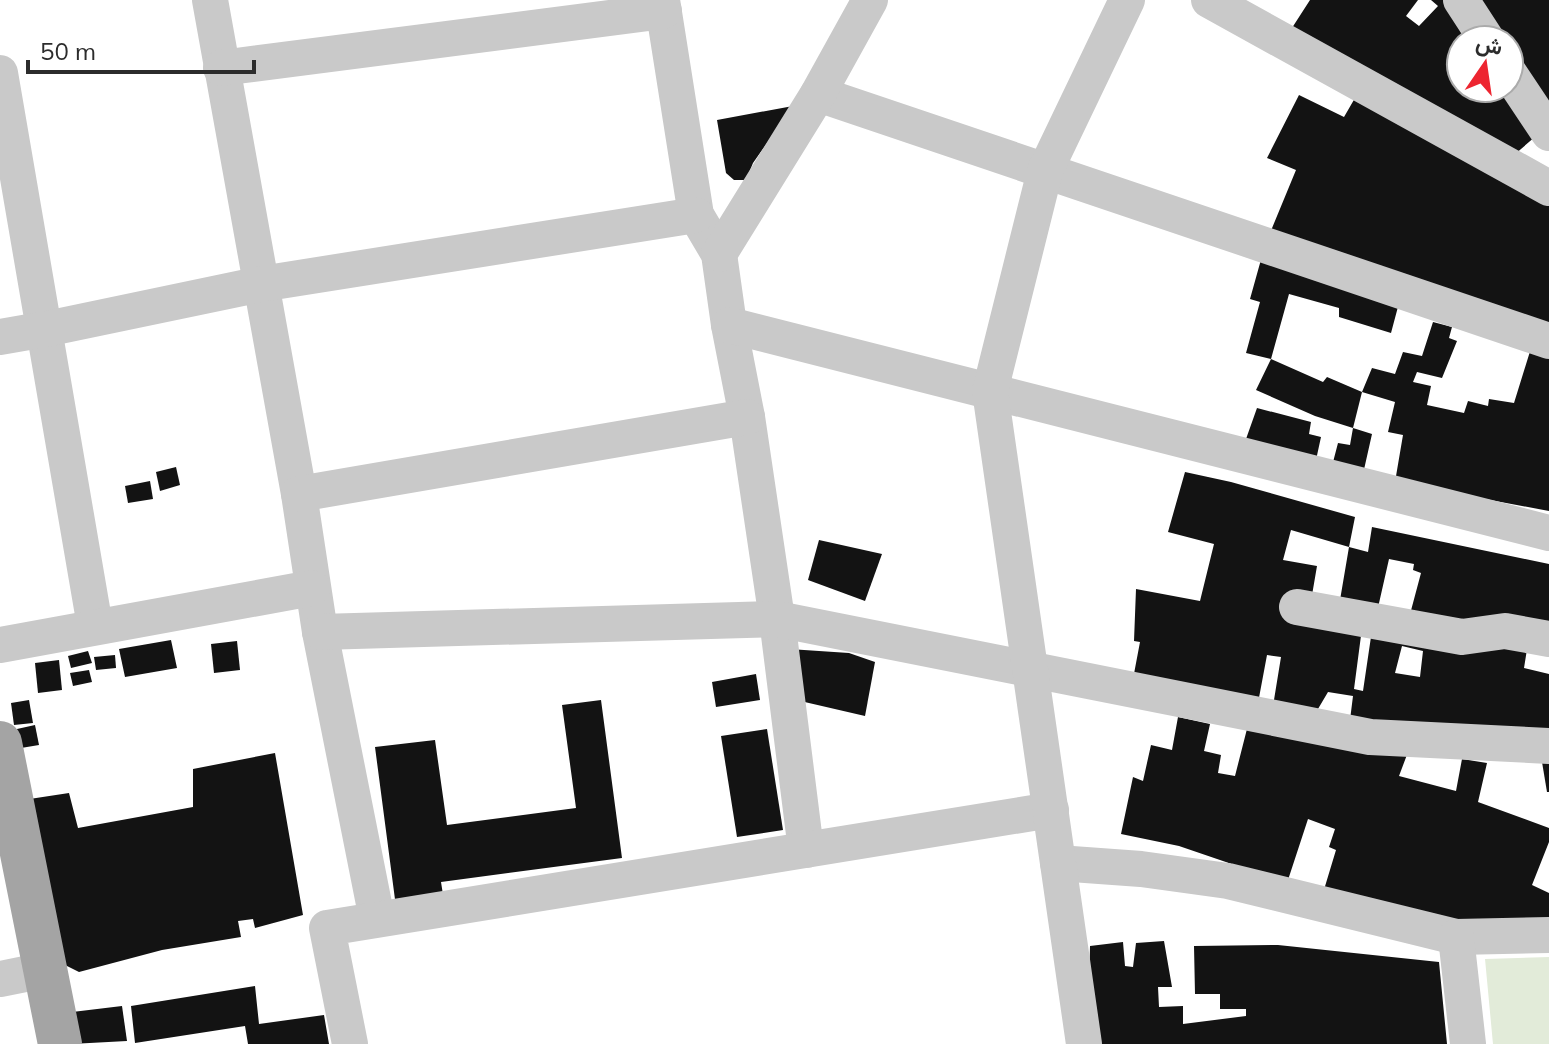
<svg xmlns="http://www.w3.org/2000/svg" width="1549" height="1044" font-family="Mulish,Vazirmatn,sans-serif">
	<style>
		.green { fill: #e2ebd9 }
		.building { fill: #131313; fill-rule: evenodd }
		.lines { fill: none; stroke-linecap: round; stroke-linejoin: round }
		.minor { stroke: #c9c9c9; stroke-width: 36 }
		.major { stroke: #a4a4a4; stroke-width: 44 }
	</style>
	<rect width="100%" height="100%" fill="#fff"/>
	<polygon class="green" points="1549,957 1549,1044 1493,1044 1485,959"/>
	<g class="building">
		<polygon points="1310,0 1418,0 1406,16 1419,26 1438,6 1431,0 1444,0 1465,40 1461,40 1461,88 1503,88 1536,136 1514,155 1290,31"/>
		<polygon points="1476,0 1549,0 1549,111 1509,54 1509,40 1499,40"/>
		<polygon points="1299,95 1344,117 1355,98 1549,205 1549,328 1270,233 1296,170 1267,158"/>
		<polygon points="793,106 753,163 746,180 734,180 726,173 717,120"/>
		<polygon points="1262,256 1399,303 1391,333 1339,317 1339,308 1289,294 1271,359 1323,382 1327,377 1362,392 1353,428 1315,416 1256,390 1271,359 1246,353 1260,302 1250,299"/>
		<polygon points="1433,322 1452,327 1449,338 1457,341 1442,378 1417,372 1413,382 1431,386 1427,405 1464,413 1468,401 1488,406 1489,399 1514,403 1532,345 1549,350 1549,511 1395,482 1403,435 1388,432 1395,402 1362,392 1372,368 1395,374 1403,352 1422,356"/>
		<polygon points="1257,408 1311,422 1309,434 1321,437 1316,460 1246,439"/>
		<polygon points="1353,428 1372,434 1363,474 1332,466 1338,443 1350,445"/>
		<polygon points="176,467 180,485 160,491 156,472"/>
		<path d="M1185 472 1231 482 1355 517 1349 547 1291 530 1283 560 1317 566 1311 601 1362 628 1354 689 1363 691 1372 630 1499 650 1500 638 1528 643 1524 668 1549 674V734L1350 720 1353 696 1328 692 1315 714 1273 706 1281 657 1267 655 1258 703 1133 679 1140 642 1134 641 1136 589 1200 601 1214 544 1168 532ZM1402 646 1423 651 1420 677 1395 673Z"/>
		<polygon points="150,481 153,499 128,503 125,486"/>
		<polygon points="1372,527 1549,564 1549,631 1409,618 1421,573 1413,570 1414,564 1389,559 1377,612 1339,606 1349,547 1368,552"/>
		<polygon points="819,540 882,554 865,601 808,580"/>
		<polygon points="171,640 177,668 125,677 119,649"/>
		<polygon points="237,641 240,670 214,673 211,644"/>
		<polygon points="789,649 849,653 875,662 865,716 796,700"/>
		<polygon points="88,651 92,663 71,668 68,656"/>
		<polygon points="115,655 116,668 96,670 94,657"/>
		<polygon points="59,660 62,690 38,693 35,663"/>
		<polygon points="89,670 92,682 73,686 70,673"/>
		<polygon points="756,674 760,700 716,707 712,682"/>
		<polygon points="29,700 33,723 14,725 11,703"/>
		<polygon points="601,700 622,858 441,882 444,901 396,907 375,747 435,740 447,825 576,808 562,705"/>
		<polygon points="1178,717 1210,724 1204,751 1221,755 1218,773 1235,776 1248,725 1408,752 1399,776 1456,791 1462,759 1487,763 1478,802 1549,828 1549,842 1532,885 1549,893 1549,933 1454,934 1323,893 1336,850 1329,847 1335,829 1308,819 1287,883 1179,846 1121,834 1133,777 1143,781 1151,745 1172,750"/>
		<polygon points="35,725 39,745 21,748 17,729"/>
		<polygon points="767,729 783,830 737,837 721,736"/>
		<polygon points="275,753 303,915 255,928 253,919 238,921 241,937 162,950 79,972 57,961 23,800 69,793 78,828 193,807 193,769"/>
		<polygon points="1541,756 1549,757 1549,792 1547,792"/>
		<polygon points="1164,941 1172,987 1158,987 1159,1007 1183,1006 1183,1024 1246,1016 1246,1009 1220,1009 1220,994 1195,994 1194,946 1278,945 1439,962 1447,1044 1095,1044 1089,989 1090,946 1123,942 1125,966 1133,967 1136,943"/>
		<polygon points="255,986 259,1024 324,1015 329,1044 248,1044 245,1026 135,1043 131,1006"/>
		<polygon points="122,1006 127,1041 71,1044 64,1013"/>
	</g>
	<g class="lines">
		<g class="minor">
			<polyline points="210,0 299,494 320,632 377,919"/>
			<polyline points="662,0 696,215 719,254 729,325 747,417 777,619 806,850"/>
			<polyline points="1209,0 1549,188"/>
			<polyline points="1461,0 1487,40"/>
			<polyline points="221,68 664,11"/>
			<polyline points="0,73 95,626"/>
			<polyline points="1509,73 1549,133"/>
			<polyline points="818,94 1549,341"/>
			<polyline points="719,254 818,94 870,0"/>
			<polyline points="729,325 1549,533"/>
			<polyline points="0,337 46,329 261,284 696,215"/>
			<polyline points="299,494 747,417"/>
			<polyline points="1297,607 1462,637 1505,631 1549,639"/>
			<polyline points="320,632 777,619 1370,737 1549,746"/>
			<polyline points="0,645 312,588"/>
			<polyline points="1058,863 1141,869 1228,881 1456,937 1549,935"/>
			<polyline points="1456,937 1468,1044"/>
			<polyline points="0,979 45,970"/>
			<polyline points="350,1044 327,928 1051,810"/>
			<polyline points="1084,1044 990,391 1045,171 1127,0"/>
		</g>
		<polyline class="major" points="0,743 60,1044"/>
	</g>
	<g transform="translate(1485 64) rotate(13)"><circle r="38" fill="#ffffff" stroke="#ababab" stroke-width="2"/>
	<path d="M0-6L14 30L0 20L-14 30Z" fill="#ed2530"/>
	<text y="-12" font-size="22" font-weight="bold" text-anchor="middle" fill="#2c2c2c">ش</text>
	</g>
	<path d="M28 60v12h226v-12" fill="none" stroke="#2c2c2c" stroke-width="4"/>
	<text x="40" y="60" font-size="24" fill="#2c2c2c" stroke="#ffffff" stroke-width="6" paint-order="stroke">50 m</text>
</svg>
